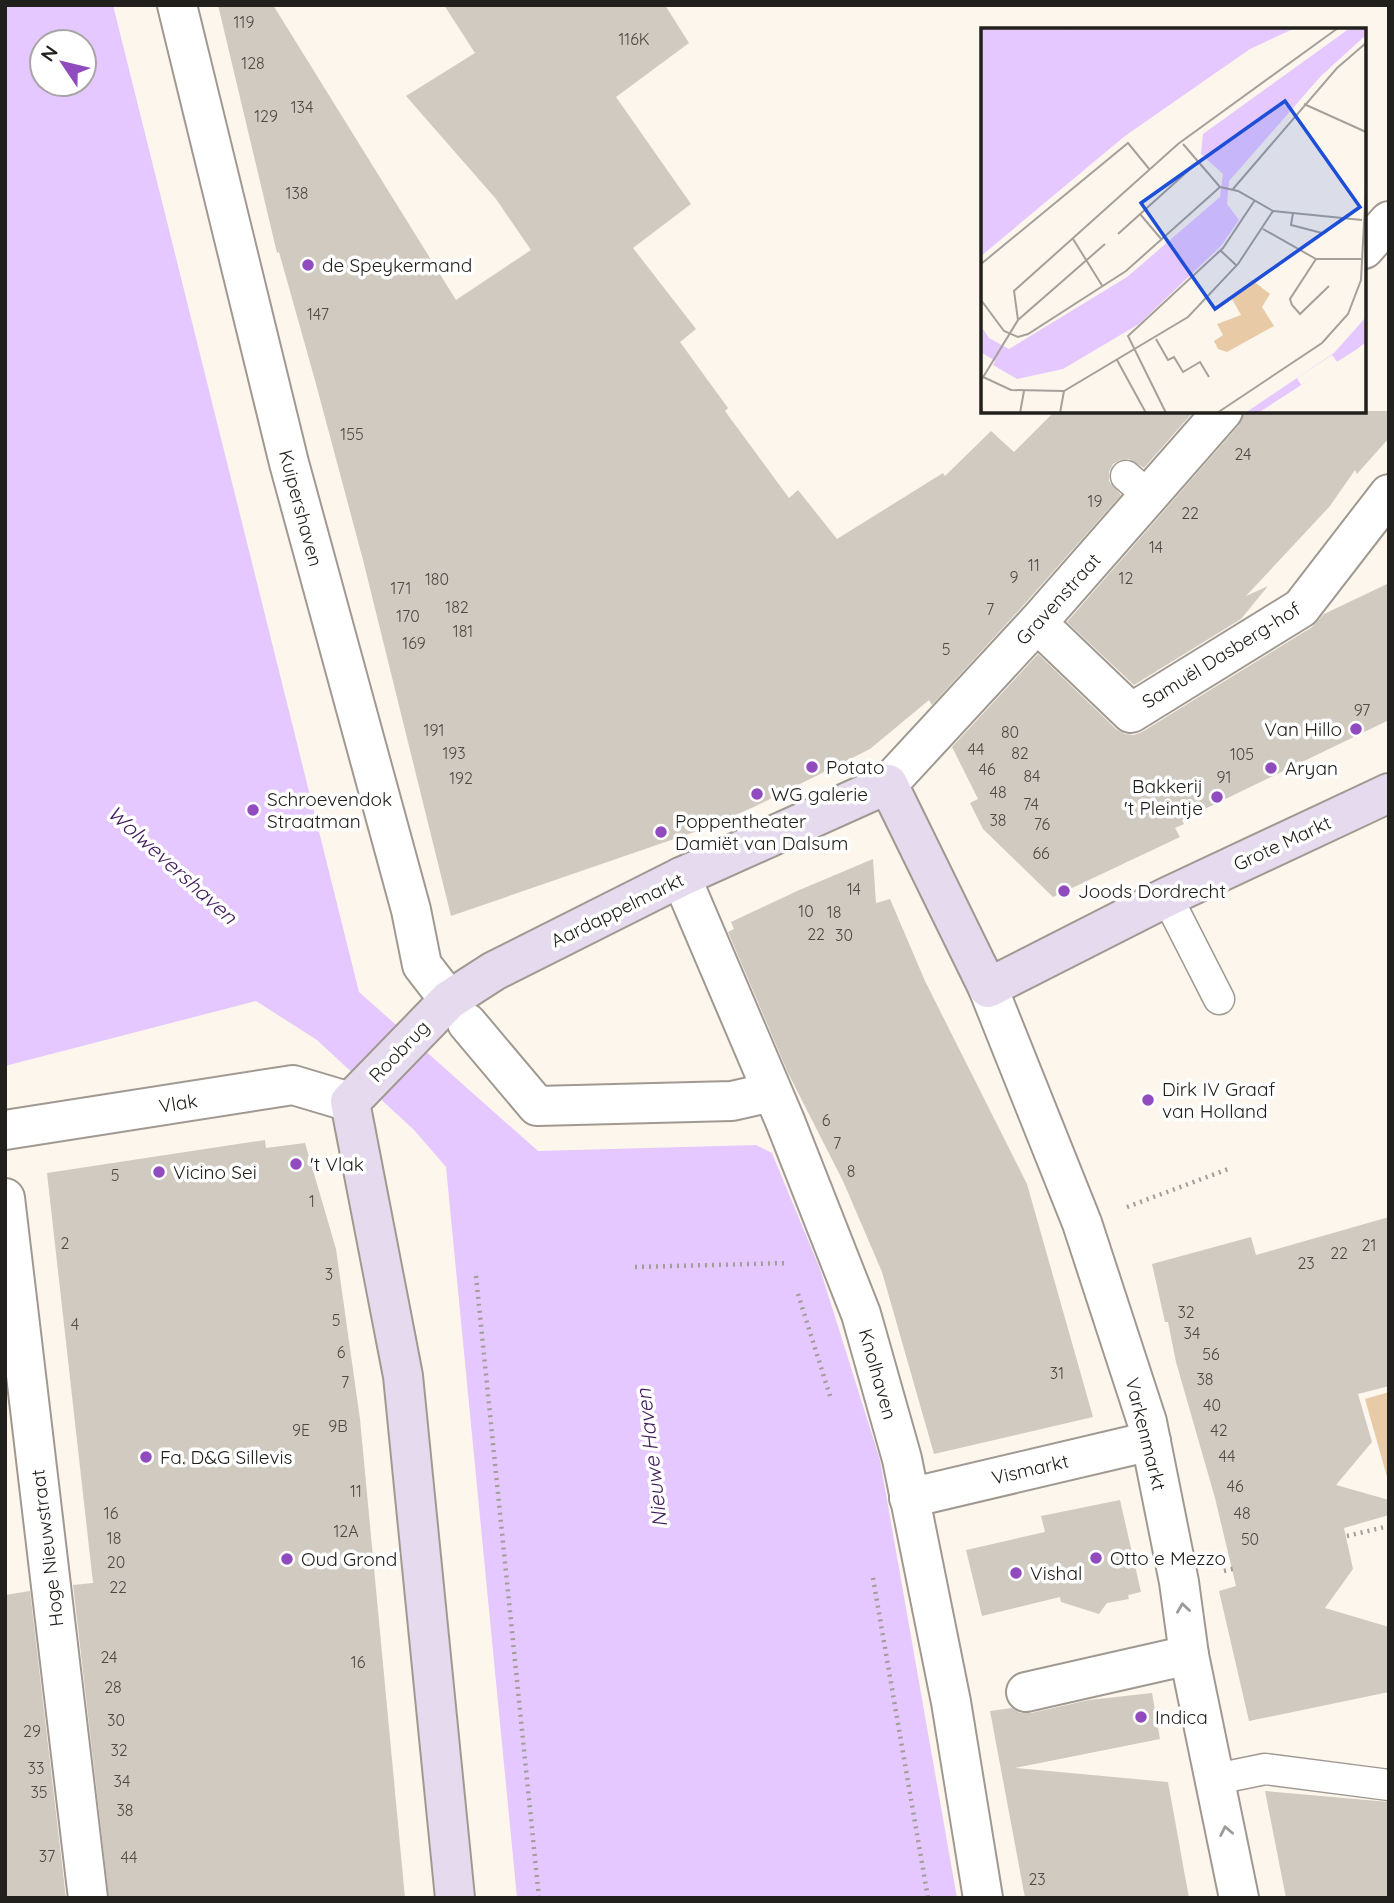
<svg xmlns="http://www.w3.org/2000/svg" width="1394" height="1903" font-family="Quicksand,sans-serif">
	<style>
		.green { fill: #e8cba6 }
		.water { fill: #e5c8ff; fill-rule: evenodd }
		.building { fill: #d1cac1 }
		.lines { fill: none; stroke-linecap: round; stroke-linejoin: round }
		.lane-casing { stroke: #a09991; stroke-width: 33 }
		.street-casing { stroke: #a09991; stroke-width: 42 }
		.secondary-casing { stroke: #a09991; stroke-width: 42 }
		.path { stroke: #a29d96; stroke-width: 4.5; stroke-dasharray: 2 5; stroke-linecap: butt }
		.lane { stroke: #fff; stroke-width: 30 }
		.street { stroke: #fff; stroke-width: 38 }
		.secondary { stroke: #e6dbee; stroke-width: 38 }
		.oneway { stroke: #9c9b99 }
		.poi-dot { fill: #904bbf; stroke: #fff; stroke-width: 2.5 }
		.labels { text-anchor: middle; stroke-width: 7; stroke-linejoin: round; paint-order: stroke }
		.number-label { font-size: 16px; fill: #4e4a45 }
		.poi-label { font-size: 19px; fill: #22201c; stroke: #fff; text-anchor: start }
		.street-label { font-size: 19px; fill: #22201c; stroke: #fff }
		.water-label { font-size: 21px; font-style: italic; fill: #401b59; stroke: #fff }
		.inset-river { fill: none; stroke: #e5c8ff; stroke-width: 3.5 }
		.inset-road { fill: none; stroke: #a5a099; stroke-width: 2 }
		.view { fill: #1d4ed8; fill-opacity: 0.15; stroke: #1d4ed8; stroke-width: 3.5 }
		.inset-edge { fill: none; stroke: #22201c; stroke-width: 3.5 }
	</style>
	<rect width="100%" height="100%" fill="#fdf6ed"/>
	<polygon class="green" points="1389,1392 1389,1484 1365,1399"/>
	<path class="water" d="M5 5H113L359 992 538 1151 756 1145 772 1153 820 1269 880 1460 957 1898H517L446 1167 414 1130 317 1040 256 1001 5 1066ZM42 42H84V84H42Z"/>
	<g class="building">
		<polygon points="218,5 273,5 456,300 531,250 496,199 406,96 475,53 444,5 665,5 689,43 616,97 691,204 633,248 696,329 680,342 728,408 725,411 789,498 798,490 837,539 943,473 945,476 991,431 1014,452 1055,411 1194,411 1144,468 1129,459 1120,460 1113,464 1109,472 1109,481 1121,495 1021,608 932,705 929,700 870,749 756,806 706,828 451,916 363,560 316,384 279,252 277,253"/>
		<polygon points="1244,411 1389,411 1389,438 1357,474 1355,470 1330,506 1246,596 1268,586 1241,619 1134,685 1067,622 1239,425"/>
		<polygon points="1389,583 1389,720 1182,820 1184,824 1175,828 1180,837 1053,897 983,829 970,803 978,799 952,747 1038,654 1116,729 1125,734 1134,735 1142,732 1312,627 1324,614"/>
		<polygon points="873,859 876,903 890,899 925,981 1027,1184 1093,1417 934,1454 882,1272 843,1181 788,1073 728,932 734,929 731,922 797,891"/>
		<polygon points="265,1140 266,1148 305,1143 336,1249 360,1419 405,1898 109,1898 73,1585 93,1583 47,1173"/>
		<polygon points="1389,1217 1389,1386 1358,1394 1372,1442 1336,1485 1389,1500 1389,1515 1344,1528 1353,1569 1325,1608 1389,1627 1389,1692 1249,1721 1219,1591 1236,1586 1215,1498 1176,1362 1168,1322 1165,1322 1152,1264 1251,1237 1256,1255"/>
		<polygon points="1120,1500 1141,1592 1128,1595 1129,1599 1107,1603 1099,1614 1061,1602 1060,1597 982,1616 966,1550 1045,1532 1041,1516"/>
		<polygon points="30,1591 66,1898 5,1898 5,1595"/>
		<polygon points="1152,1693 1160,1739 1015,1768 1168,1782 1189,1898 1025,1898 990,1711 1012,1708 1020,1713 1031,1713 1089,1700"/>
		<polygon points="1265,1791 1389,1802 1389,1898 1286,1898"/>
	</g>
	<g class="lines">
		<defs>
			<g id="lane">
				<polyline points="1126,476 1149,496"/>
				<polyline points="1167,897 1219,999"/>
				<polyline points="1216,1779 1265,1769 1389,1785"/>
			</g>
			<g id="street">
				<polyline points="177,5 289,463 411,910 422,965 449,1000"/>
				<polyline points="1364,249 1389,221"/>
				<polyline points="1037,623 1131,713 1301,608 1389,494"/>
				<polyline points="888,784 1037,623 1223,411"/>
				<polyline points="681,877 785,1121 861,1314 902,1459 951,1702 983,1898"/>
				<polyline points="988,988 1082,1223 1147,1422 1179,1582 1189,1655 1239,1898"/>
				<polyline points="467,1023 537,1106 732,1101 772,1092"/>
				<polyline points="5,1130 293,1085 350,1102"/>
				<polyline points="5,1198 88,1898"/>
				<polyline points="909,1498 1151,1441"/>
				<polyline points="1026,1692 1189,1655"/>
			</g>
			<polyline id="secondary" points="455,1898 403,1376 350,1102 449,1000 494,971 681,877 888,784 988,988 1167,897 1389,793"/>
		</defs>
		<use href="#lane" class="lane-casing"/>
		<use href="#street" class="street-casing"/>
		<use href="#secondary" class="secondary-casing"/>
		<g class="path">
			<polyline points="1127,1207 1231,1168"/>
			<polyline points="635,1267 789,1263"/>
			<polyline points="476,1276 539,1898"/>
			<polyline points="798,1294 830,1396"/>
			<polyline points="1347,1536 1389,1526"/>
			<polyline points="1224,1571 1236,1568"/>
			<polyline points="873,1578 928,1898"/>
		</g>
		<use href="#lane" class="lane"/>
		<use href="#street" class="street"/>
		<use href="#secondary" class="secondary"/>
	</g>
	<defs><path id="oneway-chevron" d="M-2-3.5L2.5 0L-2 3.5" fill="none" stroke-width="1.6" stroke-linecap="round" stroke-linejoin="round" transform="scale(1.75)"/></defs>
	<g class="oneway">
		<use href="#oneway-chevron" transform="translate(1183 1608) rotate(-98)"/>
		<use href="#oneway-chevron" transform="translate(1226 1831) rotate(-101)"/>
	</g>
	<g class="poi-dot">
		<circle cx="308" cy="265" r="7"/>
		<circle cx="1356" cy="729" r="7"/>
		<circle cx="812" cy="767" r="7"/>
		<circle cx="1271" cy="768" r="7"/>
		<circle cx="757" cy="794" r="7"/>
		<circle cx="1217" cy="797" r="7"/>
		<circle cx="253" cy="810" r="7"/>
		<circle cx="661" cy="832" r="7"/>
		<circle cx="1064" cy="891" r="7"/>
		<circle cx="1148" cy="1100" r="7"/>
		<circle cx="296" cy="1164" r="7"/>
		<circle cx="159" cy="1172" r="7"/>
		<circle cx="146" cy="1457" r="7"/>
		<circle cx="1096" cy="1558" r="7"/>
		<circle cx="287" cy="1559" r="7"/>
		<circle cx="1016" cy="1573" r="7"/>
		<circle cx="1141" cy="1717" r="7"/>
	</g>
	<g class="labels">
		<g class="number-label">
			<text x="244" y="28">119</text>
			<text x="634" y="45">116K</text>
			<text x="253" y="69">128</text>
			<text x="302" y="113">134</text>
			<text x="266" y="122">129</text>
			<text x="297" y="199">138</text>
			<text x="318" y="320">147</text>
			<text x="352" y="440">155</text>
			<text x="1243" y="460">24</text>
			<text x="1095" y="507">19</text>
			<text x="1190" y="519">22</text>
			<text x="1156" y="553">14</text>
			<text x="1034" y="571">11</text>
			<text x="1014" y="583">9</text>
			<text x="1126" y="584">12</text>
			<text x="437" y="585">180</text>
			<text x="401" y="594">171</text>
			<text x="457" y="613">182</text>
			<text x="990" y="615">7</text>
			<text x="408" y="622">170</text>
			<text x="463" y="637">181</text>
			<text x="414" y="649">169</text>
			<text x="946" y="655">5</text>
			<text x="1362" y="716">97</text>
			<text x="434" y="736">191</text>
			<text x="1010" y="738">80</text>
			<text x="976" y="755">44</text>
			<text x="454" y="759">193</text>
			<text x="1020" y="759">82</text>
			<text x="1242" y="760">105</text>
			<text x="987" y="775">46</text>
			<text x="1032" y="782">84</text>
			<text x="1224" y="783">91</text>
			<text x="461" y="784">192</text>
			<text x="998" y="798">48</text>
			<text x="1031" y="810">74</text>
			<text x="998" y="826">38</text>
			<text x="1042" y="830">76</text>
			<text x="1041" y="859">66</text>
			<text x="854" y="895">14</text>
			<text x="806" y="917">10</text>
			<text x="834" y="918">18</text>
			<text x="816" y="940">22</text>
			<text x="844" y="941">30</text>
			<text x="826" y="1126">6</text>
			<text x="837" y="1149">7</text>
			<text x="851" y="1177">8</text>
			<text x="115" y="1181">5</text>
			<text x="312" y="1207">1</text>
			<text x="65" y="1249">2</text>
			<text x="1369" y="1251">21</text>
			<text x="1339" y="1259">22</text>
			<text x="1306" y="1269">23</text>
			<text x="329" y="1280">3</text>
			<text x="1186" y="1318">32</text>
			<text x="336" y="1326">5</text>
			<text x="75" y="1330">4</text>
			<text x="1192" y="1339">34</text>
			<text x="341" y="1358">6</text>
			<text x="1211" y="1360">56</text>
			<text x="1057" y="1379">31</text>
			<text x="1205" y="1385">38</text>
			<text x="345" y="1388">7</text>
			<text x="1212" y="1411">40</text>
			<text x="338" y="1432">9B</text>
			<text x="301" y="1436">9E</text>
			<text x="1219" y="1436">42</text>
			<text x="1227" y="1462">44</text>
			<text x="1235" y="1492">46</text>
			<text x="356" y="1497">11</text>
			<text x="111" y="1519">16</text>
			<text x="1242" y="1519">48</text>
			<text x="346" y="1537">12A</text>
			<text x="114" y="1544">18</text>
			<text x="1250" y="1545">50</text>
			<text x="116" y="1568">20</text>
			<text x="118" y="1593">22</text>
			<text x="109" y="1663">24</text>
			<text x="358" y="1668">16</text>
			<text x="113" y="1693">28</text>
			<text x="116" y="1726">30</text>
			<text x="32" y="1737">29</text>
			<text x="119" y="1756">32</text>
			<text x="36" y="1774">33</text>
			<text x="122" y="1787">34</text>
			<text x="39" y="1798">35</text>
			<text x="125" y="1816">38</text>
			<text x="47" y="1862">37</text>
			<text x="129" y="1863">44</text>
			<text x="1037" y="1885">23</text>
		</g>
		<g class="poi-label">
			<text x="322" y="272">de Speykermand</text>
			<text x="1342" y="736" text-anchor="end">Van Hillo</text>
			<text x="826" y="774">Potato</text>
			<text x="1285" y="775">Aryan</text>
			<text x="1203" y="793" text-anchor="end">Bakkerij<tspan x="1203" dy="22">'t Pleintje</tspan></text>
			<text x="771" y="801">WG galerie</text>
			<text x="267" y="806">Schroevendok<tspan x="267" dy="22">Straatman</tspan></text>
			<text x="675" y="828">Poppentheater<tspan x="675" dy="22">Damiët van Dalsum</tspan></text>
			<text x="1078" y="898">Joods Dordrecht</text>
			<text x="1162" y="1096">Dirk IV Graaf<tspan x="1162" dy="22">van Holland</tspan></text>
			<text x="310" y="1171">'t Vlak</text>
			<text x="173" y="1179">Vicino Sei</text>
			<text x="160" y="1464">Fa. D&amp;G Sillevis</text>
			<text x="1110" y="1565">Otto e Mezzo</text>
			<text x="301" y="1566">Oud Grond</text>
			<text x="1030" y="1580">Vishal</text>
			<text x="1155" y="1724">Indica</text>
		</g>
		<g class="street-label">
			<text transform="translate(301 508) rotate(75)" y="7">Kuipershaven</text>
			<text transform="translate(1058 599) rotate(-48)" y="7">Gravenstraat</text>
			<text transform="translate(1221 655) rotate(-32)" y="7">Samuël Dasberg-hof</text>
			<text transform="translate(1282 843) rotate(-25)" y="7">Grote Markt</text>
			<text transform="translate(617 910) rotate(-26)" y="7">Aardappelmarkt</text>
			<text transform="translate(399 1051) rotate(-46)" y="7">Roobrug</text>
			<text transform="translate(178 1103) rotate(-9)" y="7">Vlak</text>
			<text transform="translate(878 1374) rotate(74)" y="7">Knolhaven</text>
			<text transform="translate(1146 1434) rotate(76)" y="7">Varkenmarkt</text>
			<text transform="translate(1030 1469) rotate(-13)" y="7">Vismarkt</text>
			<text transform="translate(47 1548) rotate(-97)" y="7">Hoge Nieuwstraat</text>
		</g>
		<g class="water-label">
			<text transform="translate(172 865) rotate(42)" y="7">Wolwevershaven</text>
			<text transform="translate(652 1458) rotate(-97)" y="7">Nieuwe Haven</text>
		</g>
	</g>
	<g transform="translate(981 28)">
		<rect width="385" height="385" fill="#fdf6ed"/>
		<path d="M271 252 289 266 281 279 293 298 246 324 237 321 233 313 242 307 236 296 260 287 251 271Z" fill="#e8cba6"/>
		<path d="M0 0H314L269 21 144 108 0 228ZM369 0H385V7L340 48 248 153 246 176 258 192 240 218 158 296 82 341 36 351 12 337 14 333 0 324V298L8 310 28 321 146 249 239 169 242 146 220 126 222 106ZM385 289V314L376 321 277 385H264L353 325Z" fill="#e5c8ff"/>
		<path d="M351 327 357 335 320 357 316 350Z" fill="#fdf6ed"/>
		<path class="inset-river" d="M0 33 89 0"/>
		<path class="inset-road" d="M323 76 385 104M202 116 239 159M252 161 356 40 385 15M292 183 381 192M312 185 310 197 341 205M159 186 181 212M282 201 335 231H380M137 206 218 133M92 211 122 259M239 222 256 238M335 231 309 271 311 277 319 286 348 258M0 236 147 115 169 142M0 272 23 303 37 309 47 306 145 243 239 159M37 292 33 263 197 116 357 0M175 311 187 332 193 329 202 344 219 334 228 349M136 332 165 385M0 348 30 362 83 363 207 289 257 236 292 183 257 163 239 159M1 351 37 292 124 216M39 385 43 363M79 385 83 363M185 385 147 308 242 220 274 172M236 385 341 315 367 286 380 252 385 158"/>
		<path class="view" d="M304 73 379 179 234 281 160 175Z"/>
		<rect width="385" height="385" class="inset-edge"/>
	</g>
	<rect width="1394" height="1903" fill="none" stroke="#22201c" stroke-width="14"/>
	<g transform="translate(63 63) rotate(305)"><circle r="33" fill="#ffffff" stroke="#a7a6a4" stroke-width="2"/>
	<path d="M0-5L12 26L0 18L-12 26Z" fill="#904bbf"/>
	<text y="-10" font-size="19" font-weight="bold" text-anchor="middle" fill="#22201c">N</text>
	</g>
</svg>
